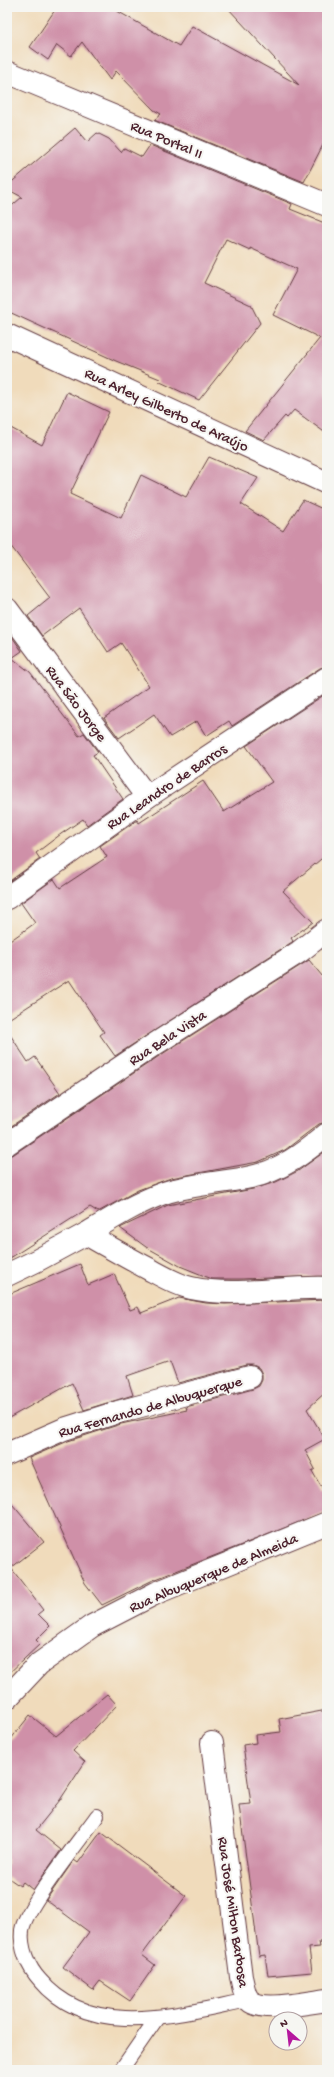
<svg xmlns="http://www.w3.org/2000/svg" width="334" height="2077" font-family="'Gochi Hand',sans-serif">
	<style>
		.building { fill: #cf90a8 }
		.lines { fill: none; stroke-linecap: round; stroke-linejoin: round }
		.lane-casing { stroke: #633b41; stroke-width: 16 }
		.street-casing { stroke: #633b41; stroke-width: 24 }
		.secondary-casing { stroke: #633b41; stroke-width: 24 }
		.lane { stroke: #fff; stroke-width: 14 }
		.street { stroke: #fff; stroke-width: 22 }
		.secondary { stroke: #fff; stroke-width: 22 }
		.labels { text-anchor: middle; stroke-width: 4; stroke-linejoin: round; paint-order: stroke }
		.street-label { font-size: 15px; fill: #4a1f2b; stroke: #f6f6f2 }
	</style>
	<rect width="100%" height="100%" fill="#f6f6f2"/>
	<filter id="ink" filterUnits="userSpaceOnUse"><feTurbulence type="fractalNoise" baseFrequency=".025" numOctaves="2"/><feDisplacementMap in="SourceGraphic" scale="8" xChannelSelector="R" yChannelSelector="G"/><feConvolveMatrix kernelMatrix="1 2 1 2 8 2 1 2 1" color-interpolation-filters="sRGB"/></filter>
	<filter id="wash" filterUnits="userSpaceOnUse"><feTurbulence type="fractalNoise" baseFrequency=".012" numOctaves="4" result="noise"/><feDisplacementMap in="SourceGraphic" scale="16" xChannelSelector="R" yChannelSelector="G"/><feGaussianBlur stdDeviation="0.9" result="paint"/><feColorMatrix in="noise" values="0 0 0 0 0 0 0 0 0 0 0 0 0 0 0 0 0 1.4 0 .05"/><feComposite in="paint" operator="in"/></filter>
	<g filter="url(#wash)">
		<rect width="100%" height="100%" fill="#f0dbbb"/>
		<g id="blocks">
			<g class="building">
				<polygon points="57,7 110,7 179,46 192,26 299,85 227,7 327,7 327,137 304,182 154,120 161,114 154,110 116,71 110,80 82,42 71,56 57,45 48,60 30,47"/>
				<polygon points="75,128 87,142 97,133 109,139 121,152 124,148 142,157 150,145 292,204 290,209 327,224 327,434 294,410 287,418 285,416 264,440 245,431 320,338 273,315 297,269 250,248 250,250 226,239 204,283 251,305 260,323 199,400 158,381 160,379 116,361 7,311 7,210 22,197 7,189 7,186"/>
				<polygon points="67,392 109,412 70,494 121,518 141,475 186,497 209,457 258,478 241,504 283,531 303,500 327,511 327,666 320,668 232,726 229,721 206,736 197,721 170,737 154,714 119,738 104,718 149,686 121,643 108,652 79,608 42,636 28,616 50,598 7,541 7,426 42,445"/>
				<polygon points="8,631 22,651 12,658 30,672 79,736 84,733 98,752 93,755 123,799 87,825 83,819 61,834 36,853 40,859 7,883"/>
				<polygon points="327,693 327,854 283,891 313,922 291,938 293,941 292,942 115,1056 100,1035 104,1032 69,980 7,1020 7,943 35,923 21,903 54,879 60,888 107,857 100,846 137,820 139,823 203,781 224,812 272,782 246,746"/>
				<polygon points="309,960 327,982 327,1122 319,1124 285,1150 258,1162 171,1178 138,1190 98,1212 90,1207 7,1260 7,1156 14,1154 159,1056"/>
				<polygon points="7,1030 28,1062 35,1057 60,1093 7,1129"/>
				<polygon points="327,1150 327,1276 242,1279 212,1279 180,1266 146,1247 120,1228 168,1205 253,1189 276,1182 298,1171"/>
				<polygon points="80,1264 88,1285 114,1274 130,1310 138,1307 141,1313 179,1298 206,1303 225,1304 327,1300 327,1391 307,1409 325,1439 305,1450 315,1469 312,1471 327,1497 327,1511 151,1581 102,1605 85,1583 29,1458 68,1441 121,1424 187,1410 186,1407 253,1389 259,1386 262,1380 262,1374 259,1368 253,1365 247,1365 178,1383 170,1361 127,1376 133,1395 84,1410 72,1383 7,1419 7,1295"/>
				<polygon points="7,1498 44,1542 11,1568 43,1610 38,1614 50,1626 36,1640 40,1644 7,1675"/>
				<polygon points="107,1694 117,1705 73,1751 85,1762 60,1800 36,1830 61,1850 33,1890 23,1882 20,1886 7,1877 7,1744 30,1715 56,1736"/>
				<polygon points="327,1710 327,1941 319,1942 320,1947 309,1948 312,1972 268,1976 265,1955 259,1956 239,1805 251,1804 243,1745 256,1743 255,1735 281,1732 279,1719"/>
				<polygon points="101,1832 186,1896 142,1955 155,1965 130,2001 100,1981 93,1990 63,1967 89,1932 46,1900 74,1860 78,1863"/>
			</g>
		</g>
	</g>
	<g filter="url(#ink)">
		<use href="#blocks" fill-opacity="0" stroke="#633b41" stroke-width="1"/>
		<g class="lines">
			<defs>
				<g id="lane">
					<path d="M97 1816C81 1839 26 1906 22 1930 20 1948 28 1967 40 1980 92 2042 181 2013 249 2000"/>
					<polyline points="121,2070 157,2018"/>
				</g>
				<g id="street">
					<polyline points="7,72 327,205"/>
					<polyline points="7,609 147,797"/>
					<polyline points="7,898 147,797 327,678"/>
					<polyline points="7,1144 152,1046 299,952 327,930"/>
					<path d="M86 1234C111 1219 136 1203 164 1193 192 1184 222 1183 251 1177 280 1171 304 1153 327 1134"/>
					<path d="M7 1275 36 1261 86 1234C107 1246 128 1258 149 1269 162 1276 177 1285 191 1288 236 1298 282 1286 327 1288"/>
					<polyline points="7,1454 64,1429 118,1412 250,1377"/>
					<polyline points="7,1698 39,1664 92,1626 156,1593 327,1523"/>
					<path d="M212 1743 241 1977C243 1984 244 1995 249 2000 261 2013 311 2002 327 2000"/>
				</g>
				<polyline id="secondary" points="7,335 327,483"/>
			</defs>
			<use href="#lane" class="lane-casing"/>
			<use href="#street" class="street-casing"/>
			<use href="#secondary" class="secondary-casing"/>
			<use href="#lane" class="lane"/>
			<use href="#street" class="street"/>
			<use href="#secondary" class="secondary"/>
		</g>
	</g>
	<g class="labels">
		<g class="street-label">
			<text transform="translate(167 139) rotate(23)" y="5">Rua Portal II</text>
			<text transform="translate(167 409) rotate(25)" y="5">Rua Arley Gilberto de Araújo</text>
			<text transform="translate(77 703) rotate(53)" y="5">Rua São Jorge</text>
			<text transform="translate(166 786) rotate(-34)" y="5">Rua Leandro de Barros</text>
			<text transform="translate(167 1037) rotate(-33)" y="5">Rua Bela Vista</text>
			<text transform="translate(150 1406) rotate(-16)" y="5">Rua Fernando de Albuquerque</text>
			<text transform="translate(213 1572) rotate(-23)" y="5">Rua Albuquerque de Almeida</text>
			<text transform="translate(234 1912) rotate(82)" y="5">Rua José Milton Barbosa</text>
		</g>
	</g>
	<rect width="334" height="2077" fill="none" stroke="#f6f6f2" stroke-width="24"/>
	<g transform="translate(288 2031) rotate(332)"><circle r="19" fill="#f6f6f2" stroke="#b1a0a2"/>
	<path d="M0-3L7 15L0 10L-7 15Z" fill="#b5179e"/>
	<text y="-6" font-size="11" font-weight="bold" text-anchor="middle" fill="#4a1f2b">N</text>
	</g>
</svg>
